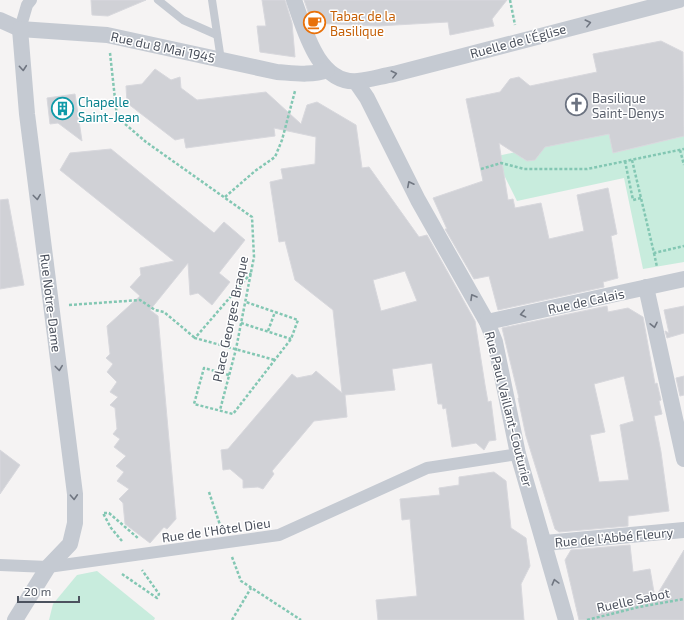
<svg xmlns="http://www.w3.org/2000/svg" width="684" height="620" font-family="'Exo 2',sans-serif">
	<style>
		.green { fill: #c8ecdd }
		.building { fill: #d0d1d6; stroke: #d8d8dd; fill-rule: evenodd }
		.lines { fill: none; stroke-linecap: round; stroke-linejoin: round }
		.path { stroke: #83c7b3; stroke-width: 2.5; stroke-dasharray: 3 2; stroke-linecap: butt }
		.service { stroke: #c5cad2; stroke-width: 8 }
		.pedestrian { stroke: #c5cad2; stroke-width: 12 }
		.minor { stroke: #c5cad2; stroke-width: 16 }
		.oneway { stroke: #707681 }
		.labels { text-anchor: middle; stroke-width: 3; stroke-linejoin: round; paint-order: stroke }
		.food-label { font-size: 13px; fill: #c56008; stroke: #fff; text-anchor: start }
		.street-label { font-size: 13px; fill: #4c525e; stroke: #fff }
		.worship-label { font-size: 13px; fill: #5b616d; stroke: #fff; text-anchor: start }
		.culture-label { font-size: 13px; fill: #0d838f; stroke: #fff; text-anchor: start }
	</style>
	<rect width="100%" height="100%" fill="#f5f3f3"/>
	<g class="green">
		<polygon points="677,123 684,127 684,262 643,269 624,178 517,201 504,175 483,182 479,160 521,151 522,158 527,161 535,160 540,154 539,148 609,134 613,153 680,137"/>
		<polygon points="97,571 155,618 154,620 49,620 53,604 77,575"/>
	</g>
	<g class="building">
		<polygon points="91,0 146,0 108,16 92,15"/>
		<polygon points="262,0 285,0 292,23 295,57 260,52 257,26 266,26"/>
		<polygon points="304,0 507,0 492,19 494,26 450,35 448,22 378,26 312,23"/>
		<polygon points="661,41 683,52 684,136 613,153 609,134 545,147 535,160 527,161 499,143 508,200 513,199 515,208 541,203 549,239 584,231 577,195 608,188 617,234 611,236 618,278 603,282 604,287 498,310 489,276 474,279 445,229 447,229 433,198 483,181 466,99 500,92 510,79 519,77 530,86 597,72 593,54"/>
		<path d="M155 69 171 80 180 77 181 88 197 100 266 92 301 124 307 105 317 102 356 125 362 168 369 167 419 237 427 235 475 321 485 385 488 402 491 401 496 440 489 441 484 450 476 443 452 447 446 408 443 409 442 404H438L432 363 392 369 395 390 345 395 347 417 314 421 272 471 274 474 263 489 258 487 243 488V480L230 469 223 470 221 450 228 449 292 374 297 378 312 375 316 371 342 393 333 310 295 280 285 241 279 242 270 182 283 179 281 169 315 164 316 137 274 128 275 136 186 148 184 138 175 140 127 103 126 86 142 84ZM405 271 417 301 381 311 373 280Z"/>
		<polygon points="75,94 82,141 58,123 50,124 47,98"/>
		<polygon points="111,149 214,233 224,222 245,240 219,273 230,282 212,305 198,293 190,295 188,263 150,310 158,316 176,519 167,529 164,527 150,543 125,524 123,503 119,499 129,489 117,481 124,472 116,466 126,456 114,447 120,439 113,434 117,429 115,408 110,405 118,397 110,392 117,382 107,372 113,364 106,358 110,354 107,326 140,296 130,287 141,275 140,268 174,261 60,170 70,153"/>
		<polygon points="8,199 24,285 0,289 0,200"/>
		<path d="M607 306 608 312 628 308 643 317 655 384 657 383 661 400 659 401 662 414 654 416 661 452 669 511 628 516V526L559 532 555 529 526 436 518 398H519L502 328ZM624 376 634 421 620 425 629 480 599 482 590 435 605 432 594 384Z"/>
		<polygon points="684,306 684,333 667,338 665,331 669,333 664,310"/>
		<polygon points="684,376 684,395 680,396 676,378"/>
		<polygon points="0,450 20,465 0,494"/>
		<polygon points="494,472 506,481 511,528 526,538 530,566 521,584 524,620 378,620 376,600 417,596 410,519 402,520 400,499 440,495 439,488 459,485 459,477"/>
		<polygon points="630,545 633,572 650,569 655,598 684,550 684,620 579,620 565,560 571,550"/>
	</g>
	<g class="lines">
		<g class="path">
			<polyline points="510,0 515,25"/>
			<polyline points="110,53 117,117 146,142 252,217 254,257 236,349 220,410"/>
			<polyline points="680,150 684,165"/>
			<polyline points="632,160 654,253 684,246"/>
			<polyline points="625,161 633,200 641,198"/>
			<polyline points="481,169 501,163 524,169 587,169 684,149"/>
			<polyline points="225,197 255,171 275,157 282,140 295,91"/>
			<polyline points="654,253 657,267"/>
			<polyline points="251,273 195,338 275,360"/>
			<polyline points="69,305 140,300 155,310 164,312 195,338"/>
			<polyline points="241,323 291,339"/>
			<polyline points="268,331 275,312"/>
			<polyline points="229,375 204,368 194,404 233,414 291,339 298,320 246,302"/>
			<polyline points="209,492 221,528"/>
			<polyline points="122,541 111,528 103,513 109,513 139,539"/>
			<polyline points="232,557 241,581 301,620"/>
			<polyline points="122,574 157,598 159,594 142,570"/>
			<polyline points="232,620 251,588"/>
			<polyline points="587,620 639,607 684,599"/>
		</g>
		<g class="service">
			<polyline points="158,0 183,20 217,35"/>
			<polyline points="212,0 221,60"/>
		</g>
		<g class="pedestrian">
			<polyline points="20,29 27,5 31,0"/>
			<polyline points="0,565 48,567 279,535 427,468 518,454"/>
		</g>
		<g class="minor">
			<path d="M294 0C304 28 318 85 358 81 370 80 382 76 394 74L679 0"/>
			<path d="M0 20 20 29 107 35 277 72C293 73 311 76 327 70"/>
			<polyline points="356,82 367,98 418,200 487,322 495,342 518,454 566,620"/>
			<polyline points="646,287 684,459"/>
			<polyline points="487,322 684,279"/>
			<polyline points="545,543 684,530"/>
			<polyline points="15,620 48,567 70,544 75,523 75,494 27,114 20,29"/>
		</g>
	</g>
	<defs><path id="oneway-chevron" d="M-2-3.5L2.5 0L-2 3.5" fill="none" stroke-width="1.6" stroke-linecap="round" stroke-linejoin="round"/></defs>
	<g class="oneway">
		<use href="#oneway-chevron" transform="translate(588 23) rotate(-14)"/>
		<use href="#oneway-chevron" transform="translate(23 68) rotate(85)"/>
		<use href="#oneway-chevron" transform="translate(394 74) rotate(-14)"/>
		<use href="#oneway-chevron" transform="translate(410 184) rotate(-117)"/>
		<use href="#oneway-chevron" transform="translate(37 197) rotate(83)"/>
		<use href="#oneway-chevron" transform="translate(473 297) rotate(-120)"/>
		<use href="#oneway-chevron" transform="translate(523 314) rotate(168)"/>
		<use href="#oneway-chevron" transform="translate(654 325) rotate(78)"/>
		<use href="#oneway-chevron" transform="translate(59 368) rotate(83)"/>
		<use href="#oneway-chevron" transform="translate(74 497) rotate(87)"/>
		<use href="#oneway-chevron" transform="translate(555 582) rotate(-105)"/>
	</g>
	<defs>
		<symbol id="cafe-ring" viewBox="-11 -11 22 22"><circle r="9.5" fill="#fff" stroke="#e8710a" stroke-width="1.5"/><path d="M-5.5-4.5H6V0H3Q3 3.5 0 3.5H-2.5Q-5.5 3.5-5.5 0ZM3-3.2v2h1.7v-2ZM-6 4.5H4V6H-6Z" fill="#e8710a"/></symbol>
		<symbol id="church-ring" viewBox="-11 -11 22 22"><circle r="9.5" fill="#fff" stroke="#6b7280" stroke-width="1.5"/><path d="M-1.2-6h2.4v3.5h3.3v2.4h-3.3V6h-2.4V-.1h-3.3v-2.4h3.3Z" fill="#6b7280"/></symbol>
		<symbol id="building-ring" viewBox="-11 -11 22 22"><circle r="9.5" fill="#fff" stroke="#0f9aa8" stroke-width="1.5"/><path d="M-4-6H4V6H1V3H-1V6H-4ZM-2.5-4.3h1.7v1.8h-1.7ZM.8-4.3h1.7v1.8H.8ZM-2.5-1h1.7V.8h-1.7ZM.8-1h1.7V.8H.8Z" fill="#0f9aa8"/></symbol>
	</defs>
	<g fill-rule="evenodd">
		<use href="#cafe-ring" x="302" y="10" width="25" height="25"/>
		<use href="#church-ring" x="564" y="92" width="25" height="25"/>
		<use href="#building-ring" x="50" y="96" width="25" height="25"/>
	</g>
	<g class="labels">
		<g class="food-label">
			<text x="330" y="21">Tabac de la<tspan x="330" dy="15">Basilique</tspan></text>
		</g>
		<g class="street-label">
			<text transform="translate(518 41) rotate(-15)" y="5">Ruelle de l'Église</text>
			<text transform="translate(163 47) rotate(12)" y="5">Rue du 8 Mai 1945</text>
			<text transform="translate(586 301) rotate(-12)" y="5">Rue de Calais</text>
			<text transform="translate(51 303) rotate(83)" y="5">Rue Notre-Dame</text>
			<text transform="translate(230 319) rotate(-78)" y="5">Place Georges Braque</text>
			<text transform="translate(509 409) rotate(76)" y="5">Rue Paul Vaillant-Couturier</text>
			<text transform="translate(216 530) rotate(-8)" y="5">Rue de l'Hôtel Dieu</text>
			<text transform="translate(614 537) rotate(-5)" y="5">Rue de l'Abbé Fleury</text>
			<text transform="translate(633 600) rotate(-12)" y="5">Ruelle Sabot</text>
		</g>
		<g class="worship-label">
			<text x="592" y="103">Basilique<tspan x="592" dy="15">Saint-Denys</tspan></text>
		</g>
		<g class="culture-label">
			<text x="78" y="107">Chapelle<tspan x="78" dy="15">Saint-Jean</tspan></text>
		</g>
	</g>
	<path d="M18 596v6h61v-6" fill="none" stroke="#4c525e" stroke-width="2"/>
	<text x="24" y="596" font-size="12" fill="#4c525e" stroke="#ffffff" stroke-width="3" paint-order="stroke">20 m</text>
</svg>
